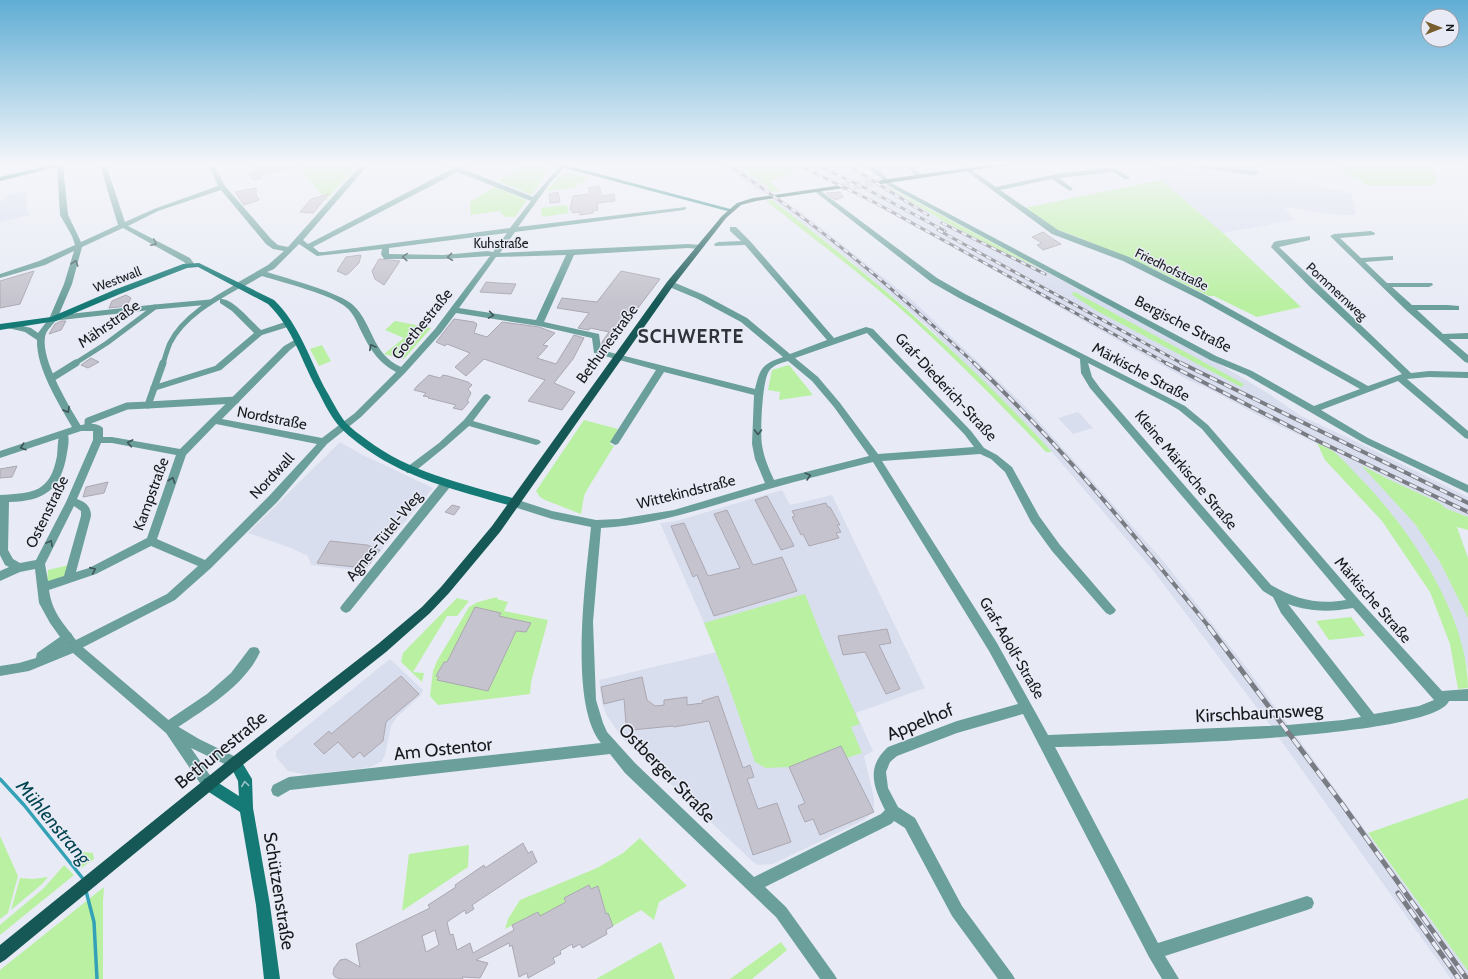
<svg xmlns="http://www.w3.org/2000/svg" width="1468" height="979" font-family="Cabin,sans-serif">
	<style>
		.built { fill: #d9deef }
		.green { fill: #baf0a2 }
		.lines { fill: none; stroke-linecap: round; stroke-linejoin: round }
		.stream { stroke: #34a2b6; stroke-width: 3.5 }
		.building { fill: #c5c3cd; stroke: #aba8b2; fill-rule: evenodd }
		.primary-tunnel { stroke: #bec1ca; stroke-width: 8; stroke-dasharray: 8 3.5; stroke-linecap: butt }
		.pedestrian-far1 { stroke: #6a9f9b; stroke-width: 5 }
		.pedestrian { stroke: #6a9f9b; stroke-width: 7 }
		.minor { fill: #6a9f9b; fill-rule: evenodd }
		.tertiary { fill: #6a9f9b; fill-rule: evenodd }
		.secondary { fill: #157975; fill-rule: evenodd }
		.primary { fill: #165855; fill-rule: evenodd }
		.rail-far2-casing { stroke: #7a7c83; stroke-width: 3 }
		.rail-far1-casing { stroke: #7a7c83; stroke-width: 4 }
		.rail-casing { stroke: #7a7c83; stroke-width: 5 }
		.rail-far2 { stroke: #e8ebf5; stroke-width: 2; stroke-dasharray: 5.5; stroke-linecap: butt }
		.rail-far1 { stroke: #e8ebf5; stroke-width: 2.5; stroke-dasharray: 8; stroke-linecap: butt }
		.rail { stroke: #e8ebf5; stroke-width: 3.5; stroke-dasharray: 10; stroke-linecap: butt }
		.oneway { stroke: #3d5556 }
		.oneway2 { stroke: #9ec3c8 }
		.labels { text-anchor: middle; stroke-width: 3; stroke-linejoin: round; paint-order: stroke }
		.far-street-label { font-size: 13px; fill: #18191d; stroke: #e8ebf5 }
		.street-label { font-size: 15px; fill: #18191d; stroke: #e8ebf5 }
		.near-street-label { font-size: 18px; fill: #18191d; stroke: #e8ebf5 }
		.district-label { font-size: 19px; font-weight: bold; letter-spacing: 1px; fill: #31333b; stroke: #e8ebf5 }
		.near-water-label { font-size: 19px; font-style: italic; fill: #034651; stroke: #e8ebf5 }
	</style>
	<rect width="100%" height="100%" fill="#e8ebf5"/>
	<g class="built">
		<polygon points="719,165 736,165 767,186 772,192 762,193 757,191"/>
		<polygon points="787,165 853,165 861,171 945,222 998,249 1044,270 1216,362 1269,394 1301,416 1355,441 1468,497 1468,517 1445,508 1440,503 1388,479 1362,465 1415,524 1440,562 1461,601 1468,618 1468,670 1455,625 1438,586 1417,550 1395,518 1370,489 1333,451 1267,420 1207,388 1190,381 954,248 835,184 819,176"/>
		<polygon points="869,165 902,165 909,171 908,173 887,177"/>
		<polygon points="1157,165 1240,173 1291,179 1312,184 1352,194 1356,215 1332,214 1285,207 1293,220 1223,233 1161,180"/>
		<polygon points="1188,165 1259,165 1263,173 1221,169"/>
		<polygon points="27,191 27,210 30,215 0,222 0,202 3,201 4,196"/>
		<polygon points="781,199 801,212 911,299 1022,403 1079,466 1165,563 1249,671 1468,971 1468,979 1451,979 1267,721 1152,569 1052,452 1030,428 925,324 835,248 772,200"/>
		<polygon points="1078,412 1093,428 1073,434 1058,418"/>
		<polygon points="340,442 361,454 433,488 364,571 311,565 308,556 291,548 248,533"/>
		<polygon points="782,490 790,505 832,495 925,688 856,713 873,751 864,756 874,798 874,807 872,813 864,820 773,864 758,865 752,861 624,740 607,716 602,704 599,680 717,652 660,523 676,521"/>
		<polygon points="390,659 423,690 420,696 397,717 391,726 385,755 382,761 371,767 308,775 288,771 276,757 276,751"/>
	</g>
	<g class="green">
		<polygon points="297,165 351,165 353,170 326,200"/>
		<path d="M525 165C533 165 542 164 548 170L532 195 498 181Z"/>
		<polygon points="736,165 787,165 798,170 770,181 779,191 772,192 767,186"/>
		<polygon points="1334,165 1431,165 1436,176 1435,185 1366,185 1357,178 1350,177"/>
		<polygon points="570,173 590,178 573,188 546,191 560,176"/>
		<polygon points="1161,180 1223,233 1301,307 1257,317 1214,296 1209,296 1154,269 1080,238 1053,228 1024,208"/>
		<polygon points="494,187 527,200 515,217 506,217 499,211 471,215 470,202"/>
		<polygon points="889,188 890,188 1044,270 998,249 945,222"/>
		<path d="M772 200C872 276 967 358 1052 452H1046C1002 406 957 360 910 317 864 276 814 239 766 201Z"/>
		<polygon points="567,205 569,213 542,217 541,208"/>
		<polygon points="1075,292 1244,384 1241,387 1097,311 1071,294"/>
		<polygon points="395,321 431,328 404,359 384,354 404,338 385,330"/>
		<polygon points="322,345 331,361 319,366 310,349"/>
		<polygon points="789,365 813,395 779,400 780,392 768,390 772,370"/>
		<polygon points="584,420 618,429 610,444 614,446 588,488 584,496 581,514 545,500 540,497 536,491"/>
		<path d="M1317 443C1322 446 1328 448 1333 451 1343 459 1352 470 1361 479 1410 529 1468 616 1468 688L1458 689 1450 644 1430 592 1382 521 1325 460Z"/>
		<polygon points="1361,465 1388,479 1440,503 1445,508 1468,517 1468,530 1457,527 1468,558 1468,618 1440,562 1415,524"/>
		<polygon points="69,565 65,579 47,586 48,570"/>
		<polygon points="805,594 823,640 860,724 851,727 862,753 847,758 840,746 789,767 766,768 755,762 726,678 704,623"/>
		<polygon points="497,597 497,599 508,602 504,611 548,620 531,682 530,694 438,705 430,696 433,671 437,661 469,607 478,602"/>
		<polygon points="457,598 469,601 457,616 447,616 413,672 424,673 422,682 401,662 403,653"/>
		<polygon points="1351,617 1365,636 1329,640 1316,621"/>
		<polygon points="1468,798 1468,971 1368,833"/>
		<polygon points="0,836 18,876 8,913 0,919"/>
		<polygon points="640,838 687,886 659,902 654,920 641,910 613,926 608,914 606,914 598,886 591,889 589,885 565,898 566,902 540,916 538,912 505,929 508,919 520,900 597,868 623,853"/>
		<polygon points="469,845 468,867 402,911 409,854"/>
		<polygon points="81,852 93,853 94,859 81,868 73,858"/>
		<polygon points="64,865 74,875 0,935 0,925 44,888"/>
		<polygon points="48,877 42,884 11,910 20,878 33,879"/>
		<polygon points="104,887 103,902 103,979 0,979 0,970"/>
		<polygon points="661,942 675,979 596,979"/>
		<polygon points="781,942 787,950 752,979 730,979"/>
	</g>
	<g class="lines">
		<g class="stream">
			<polyline points="0,779 24,805 84,880"/>
			<polyline points="86,891 94,922 97,979"/>
		</g>
	</g>
	<g class="building">
		<polygon points="250,165 292,165 292,167 261,176 262,178 253,180 249,174 256,172"/>
		<polygon points="599,186 602,196 614,194 615,201 597,203 598,210 592,211 593,213 580,215 579,212 573,213 570,209 573,196 590,194 588,188"/>
		<polygon points="256,188 256,195 259,200 244,205 235,192"/>
		<polygon points="558,192 560,202 550,203 549,194"/>
		<polygon points="840,192 843,197 835,200 826,193"/>
		<polygon points="329,194 313,213 300,212 311,199"/>
		<polygon points="1043,232 1053,239 1061,244 1043,250 1037,245 1042,243 1032,237"/>
		<polygon points="361,255 359,263 349,273 346,275 337,271 346,257"/>
		<polygon points="379,259 400,261 384,285 375,279 372,271"/>
		<polygon points="34,271 20,304 0,308 0,281"/>
		<polygon points="621,271 660,279 606,350 602,348 602,342 609,332 590,328 589,330 578,328 589,313 557,308 562,298 597,302"/>
		<polygon points="486,282 498,283 516,284 511,294 480,292"/>
		<polygon points="126,295 131,298 127,306 109,308 112,301"/>
		<polygon points="454,319 474,322 477,324 474,333 487,337 502,322 539,327 555,333 543,345 548,346 537,358 556,364 574,335 584,338 573,359 554,383 575,392 562,410 528,401 545,380 484,359 466,376 455,367 470,353 447,344 445,346 436,342"/>
		<polygon points="61,321 66,321 61,330 49,334 55,324"/>
		<polygon points="91,358 99,362 88,368 81,365"/>
		<polygon points="429,375 440,378 443,375 448,376 468,382 472,385 468,389 471,393 467,401 469,402 462,410 453,408 456,405 428,398 429,397 423,396 426,393 414,390 417,386"/>
		<polygon points="17,466 12,477 0,478 0,469"/>
		<polygon points="108,482 104,493 83,497 86,487"/>
		<polygon points="767,496 790,538 794,546 781,550 755,500"/>
		<polygon points="826,503 828,507 830,507 840,525 837,525 841,532 836,533 839,538 809,546 803,534 801,535 792,517 795,516 792,511"/>
		<polygon points="452,505 460,507 454,515 445,512"/>
		<polygon points="727,510 753,565 782,557 797,591 714,616 697,575 693,577 671,526 684,523 708,576 740,568 714,514"/>
		<polygon points="330,541 367,545 380,550 368,566 356,565 355,567 317,563"/>
		<polygon points="475,607 501,613 499,616 531,623 526,632 516,631 488,691 437,680 439,677 436,676 444,662 447,662"/>
		<polygon points="887,629 891,643 879,645 900,689 886,694 865,652 843,655 838,636"/>
		<polygon points="401,676 419,694 386,722 383,741 364,757 360,752 353,758 338,742 324,754 314,744 329,731 331,734"/>
		<polygon points="642,677 647,700 655,706 664,705 664,700 687,697 687,705 703,703 702,701 718,696 743,768 750,765 754,777 747,779 758,809 777,803 791,842 753,855 709,721 674,727 673,726 632,730 626,724 624,699 604,704 601,687"/>
		<polygon points="841,746 874,812 820,835 813,819 805,822 798,806 805,803 789,767"/>
		<path d="M523 843 528 853 532 851 537 862 472 905 474 909 466 914 465 910 447 922 450 935 453 934 457 950 470 943 473 953 514 930 512 925 538 912 540 916 566 902 564 898 589 885 591 889 598 886 606 914 608 913 613 926 606 930 607 934 582 948 580 944 573 948 572 944 560 951 561 954 553 958 555 963 528 978 527 973 519 977 512 945 510 947 509 943 476 960 488 963 480 978 462 977 463 979H340L335 977 333 974 334 968 340 960 346 959 360 967 356 944 430 908 428 905 456 887 455 885 484 865 485 868ZM435 930 439 945 426 952 422 936Z"/>
	</g>
	<g class="lines">
		<polyline class="primary-tunnel" points="842,187 881,182"/>
		<g class="pedestrian-far1">
			<polyline points="56,318 155,307"/>
			<polyline points="74,364 107,343 155,307 210,302"/>
			<path d="M163 364C165 357 167 350 170 343 183 317 213 300 238 286"/>
		</g>
		<g class="pedestrian">
			<polyline points="52,378 76,363"/>
			<polyline points="148,405 236,400"/>
			<polyline points="88,427 88,421 127,406 148,405 163,363"/>
		</g>
		<g class="minor">
			<path d="M57 165 63 166 68 215 81 242 118 225 100 165H106L125 222 154 209 218 186 208 165H214L225 186 272 240 278 245 288 247 361 165H368L303 240 308 244 452 169 444 165 457 167 469 165 463 169 533 197 560 166H564V168L550 183 518 227 686 207V209L684 210 515 232 500 253 688 244 701 245 702 247 698 249 688 248 574 255 544 322 599 334 601 349 605 351 755 389C760 368 762 364 783 357L741 322 698 299 667 286V282H673L704 295 747 318 790 354 827 340 745 245 715 246 714 244 718 242 741 241 730 231V227H736L750 241 834 338 866 327 873 329 971 431 984 448 997 455 1012 467 1039 516 1060 545 1116 610 1114 613 1110 615 1106 613 1052 551 1031 522 1005 472 991 459 980 454 882 461 997 643 1048 735 1288 725 1343 720 1361 717 1281 613 1273 597 1263 591 1090 388 1081 373 1080 359 959 298 931 282 813 190 818 189 937 278 965 294 1185 406 1208 425 1359 600 1442 691 1468 689V701H1449C1432 740 1107 746 1055 747L1158 943 1307 896 1312 898 1314 903 1312 908 1307 910 1165 956 1179 979H1162L1149 957 1023 714 957 733 897 756 890 762 886 772 888 788 898 807 915 818 962 906 1012 974 1015 979H998L952 916 905 828 894 821 891 824 765 887 786 907 834 974 837 979H820L776 917 625 773 610 754 290 790 278 797 273 795 271 790 273 785 289 777 601 743C568 704 586 577 591 527L552 519 511 506 510 503 511 500 515 499 552 511 596 520 619 519 674 510 765 483 755 459 752 444 754 395 664 372 618 444 615 445 610 442 656 370 594 353 592 338 539 326 456 313 441 333 405 373 361 417 327 444 278 501 211 568 175 600 74 652 70 651 50 623 39 603 35 569 20 572 0 581V571L9 567 5 565 0 555V495C33 493 50 493 57 456 58 449 57 438 61 432H67C70 438 68 447 67 453 61 490 45 501 9 502L8 550 13 559 20 563 36 560 66 502 93 440V431H75L73 429 75 427C83 424 96 421 103 428V437H112L180 449 284 346 298 338 302 341 290 350 222 419 322 438 355 413 396 372C377 362 369 347 360 329 357 322 353 313 347 308 334 295 281 282 262 276L241 288H235V284L268 265 284 251 273 249 266 244 221 190 158 211 128 226 190 258 195 265 194 267H188L184 262 123 228 82 247 72 284 57 319 56 321H50L49 319 64 284 74 251 45 265 0 278V274L39 261 75 245 72 236 60 215ZM458 172 531 201 510 228 324 252H319L313 247ZM507 233 493 252 487 251 443 255 389 254V248ZM299 244 317 256 382 249 381 254 384 259H443L490 256 435 329 401 367C371 353 374 325 353 305 341 293 286 278 267 272L274 269ZM566 255 536 320 459 308 496 257ZM867 333 965 435 974 447 878 454 840 403 818 377 795 358ZM788 361 812 381 834 407 869 456 774 480C769 469 764 458 762 445 760 433 762 381 769 371 773 365 781 363 788 361ZM1088 363 1167 403 1179 410 1202 429 1346 600C1318 605 1295 599 1271 585L1100 388 1092 377ZM216 424 317 444 270 495 205 560 157 539 186 455ZM101 443H112L176 455 147 538 89 568 76 572 91 516C91 507 86 502 77 499ZM873 462 989 651 1018 704 957 721 888 747C866 767 873 786 885 810L881 814 754 877 635 763 607 732 603 723 596 700 593 622 601 528C659 525 714 505 769 489 804 479 838 471 873 462ZM74 506 81 511V516L64 576 48 581 45 564ZM151 546 198 566 167 594 76 640C63 623 52 612 49 590L96 574ZM1288 604C1310 612 1330 612 1353 608L1434 700 1419 706 1374 714Z"/>
			<path d="M863 165C875 165 884 174 891 183L1216 356 1252 371 1314 406 1360 389 1201 300 1123 261 1052 234 965 170 970 169 996 187 1062 173 1105 168 1116 169 1129 177V179H1125L1113 172 1059 178 1072 188 1073 189 1070 191 1052 179 1000 190 1058 230 1129 257 1207 296 1368 386 1402 374 1310 287 1271 247 1274 242 1277 241 1310 236V240L1279 247 1411 373 1429 371 1468 372V378L1429 377 1407 379 1468 431V439L1465 438 1398 381 1321 410 1368 438 1468 485V493L1362 442 1246 375 1210 360 887 185 881 178Z"/>
			<polygon points="904,165 911,165 924,177 919,178"/>
			<polygon points="1173,165 1200,165 1256,171 1259,173 1256,175"/>
			<polygon points="1371,231 1375,233 1374,235 1340,238 1361,258 1393,256 1393,260 1390,260 1365,262 1387,283 1432,283 1433,285 1429,287 1392,287 1412,305 1447,305 1459,306 1459,310 1417,310 1443,334 1468,333 1468,339 1449,339 1468,355 1468,363 1465,362 1406,310 1330,236 1334,234"/>
			<path d="M220 299C232 297 252 322 261 330L288 321 292 324 291 326 262 335 221 370 157 390H151L150 388 151 386 215 366 254 333 232 311 220 303Z"/>
			<polygon points="487,394 491,397 473,421 539,440 541,442 539,444 536,445 469,426 445,447 413,473 407,473 405,470 407,467 439,443 464,420 484,395"/>
			<polygon points="446,480 450,481 451,484 450,487 350,611 346,613 342,611 340,608 342,605 442,481"/>
			<path d="M254 647 258 648 260 652C244 687 203 710 172 731L168 733 164 731 162 727 164 723 207 694 231 673 250 648Z"/>
		</g>
		<g class="tertiary">
			<path d="M53 316 57 319C53 325 46 330 45 337 41 361 70 408 83 429L81 431 0 458V451L72 427C59 404 36 368 37 340L25 332 8 328 7 326 11 323 31 328 38 333 50 317Z"/>
			<polygon points="67,632 71,633 73,637 71,641 65,646 74,642 78,643 172,723 199,739 240,759 241,763 240,767 235,769 191,748 216,784 214,789 209,791 204,789 166,733 73,653 29,671 0,676 0,666 19,663 36,658 37,653"/>
		</g>
		<g class="secondary">
			<polygon points="51,165 65,165 0,181 0,177"/>
			<polygon points="553,165 565,165 734,210 731,212"/>
			<path d="M199 263 274 300C300 325 310 361 327 392 333 402 338 413 346 423 352 429 360 435 367 440 412 474 466 484 519 500L520 503 519 506 515 507C460 491 404 479 358 443 352 438 345 433 340 427 331 417 325 405 319 393 302 363 293 328 268 304L198 267 187 268 120 294 56 321 0 330V324L51 317 114 290 183 264Z"/>
			<polygon points="235,757 240,759 252,779 253,808 270,905 280,979 264,979 256,905 240,812 204,789 202,784 204,779 209,777 239,796 238,781 229,763 230,759"/>
		</g>
		<g class="primary">
			<polygon points="988,165 1009,165 881,184 878,182 881,180"/>
			<polygon points="842,185 844,186 844,188 756,201 741,205 726,218 673,286 500,532 449,593 430,613 386,652 240,767 5,960 0,963 0,945 230,759 378,644 422,607 441,587 492,526 667,282 722,216 737,203 753,198"/>
		</g>
		<defs>
			<g id="rail-far2">
				<path d="M728 165C817 223 897 291 975 364"/>
				<polyline points="798,165 874,202 1168,364"/>
				<polyline points="817,165 863,187 945,231"/>
				<polyline points="848,165 928,215"/>
				<polyline points="942,223 1045,274"/>
				<polyline points="938,230 1183,364"/>
			</g>
			<g id="rail-far1">
				<path d="M974 363C1060 444 1135 536 1210 628"/>
				<polyline points="1166,363 1318,441 1468,512"/>
				<polyline points="1181,363 1468,503"/>
			</g>
			<g id="rail">
				<polyline points="1209,627 1342,804 1467,979"/>
				<polyline points="1398,893 1459,979"/>
			</g>
		</defs>
		<use href="#rail-far2" class="rail-far2-casing"/>
		<use href="#rail-far1" class="rail-far1-casing"/>
		<use href="#rail" class="rail-casing"/>
		<use href="#rail-far2" class="rail-far2"/>
		<use href="#rail-far1" class="rail-far1"/>
		<use href="#rail" class="rail"/>
	</g>
	<defs><path id="oneway-chevron" d="M-2-3.5L2.5 0L-2 3.5" fill="none" stroke-width="1.6" stroke-linecap="round" stroke-linejoin="round"/></defs>
	<g class="oneway">
		<use href="#oneway-chevron" transform="translate(154 243) rotate(27)"/>
		<use href="#oneway-chevron" transform="translate(405 257) rotate(-178)"/>
		<use href="#oneway-chevron" transform="translate(450 257) rotate(174)"/>
		<use href="#oneway-chevron" transform="translate(75 263) rotate(-72)"/>
		<use href="#oneway-chevron" transform="translate(491 315) rotate(9)"/>
		<use href="#oneway-chevron" transform="translate(372 347) rotate(-118)"/>
		<use href="#oneway-chevron" transform="translate(67 410) rotate(61)"/>
		<use href="#oneway-chevron" transform="translate(758 432) rotate(91)"/>
		<use href="#oneway-chevron" transform="translate(130 443) rotate(-169)"/>
		<use href="#oneway-chevron" transform="translate(23 447) rotate(163)"/>
		<use href="#oneway-chevron" transform="translate(808 476) rotate(-15)"/>
		<use href="#oneway-chevron" transform="translate(172 480) rotate(-71)"/>
		<use href="#oneway-chevron" transform="translate(50 543) rotate(-62)"/>
		<use href="#oneway-chevron" transform="translate(93 570) rotate(-24)"/>
	</g>
	<use class="oneway2" href="#oneway-chevron" transform="translate(245 784) rotate(-98)"/>
	<linearGradient id="sky" x2="0" y2="1"><stop stop-color="#60add4"/><stop offset="0.54" stop-color="#f5f6fa"/><stop offset="1" stop-color="#f5f6fa" stop-opacity="0"/></linearGradient>
	<rect width="1468" height="303" fill="url(#sky)"/>
	<g class="labels">
		<g class="far-street-label">
			<text x="501" y="248">Kuhstraße</text>
			<text transform="translate(1172 269) rotate(26)" y="5">Friedhofstraße</text>
			<text transform="translate(117 279) rotate(-21)" y="5">Westwall</text>
			<text transform="translate(1337 291) rotate(43)" y="5">Pommernweg</text>
		</g>
		<g class="street-label">
			<text transform="translate(109 324) rotate(-35)" y="5">Mährstraße</text>
			<text transform="translate(422 324) rotate(-51)" y="5">Goethestraße</text>
			<text transform="translate(1183 324) rotate(27)" y="5">Bergische Straße</text>
			<text transform="translate(607 344) rotate(-54)" y="5">Bethunestraße</text>
			<text transform="translate(1141 372) rotate(28)" y="5">Märkische Straße</text>
			<text transform="translate(946 387) rotate(47)" y="5">Graf-Diederich-Straße</text>
			<text transform="translate(272 418) rotate(11)" y="5">Nordstraße</text>
			<text transform="translate(1186 470) rotate(50)" y="5">Kleine Märkische Straße</text>
			<text transform="translate(272 476) rotate(-47)" y="5">Nordwall</text>
			<text transform="translate(686 492) rotate(-14)" y="5">Wittekindstraße</text>
			<text transform="translate(151 494) rotate(-70)" y="5">Kampstraße</text>
			<text transform="translate(47 512) rotate(-64)" y="5">Ostenstraße</text>
			<text transform="translate(384 536) rotate(-51)" y="5">Agnes-Tütel-Weg</text>
			<text transform="translate(1373 600) rotate(49)" y="5">Märkische Straße</text>
			<text transform="translate(1012 648) rotate(60)" y="5">Graf-Adolf-Straße</text>
		</g>
		<g class="near-street-label">
			<text transform="translate(1259 713) rotate(-3)" y="6">Kirschbaumsweg</text>
			<text transform="translate(920 722) rotate(-22)" y="6">Appelhof</text>
			<text transform="translate(443 749) rotate(-6)" y="6">Am Ostentor</text>
			<text transform="translate(221 750) rotate(-39)" y="6">Bethunestraße</text>
			<text transform="translate(667 773) rotate(46)" y="6">Ostberger Straße</text>
			<text transform="translate(279 891) rotate(81)" y="6">Schützenstraße</text>
		</g>
		<g class="district-label">
			<text x="691" y="343">SCHWERTE</text>
		</g>
		<g class="near-water-label">
			<text transform="translate(54 822) rotate(50)" y="7">Mühlenstrang</text>
		</g>
	</g>
	<g transform="translate(1440 28) rotate(90)"><circle r="19" fill="#e8ebf5" stroke="#95979f"/>
	<path d="M0-3L7 15L0 10L-7 15Z" fill="#785d2f"/>
	<text y="-6" font-size="11" font-weight="bold" text-anchor="middle" fill="#18191d">N</text>
	</g>
</svg>
